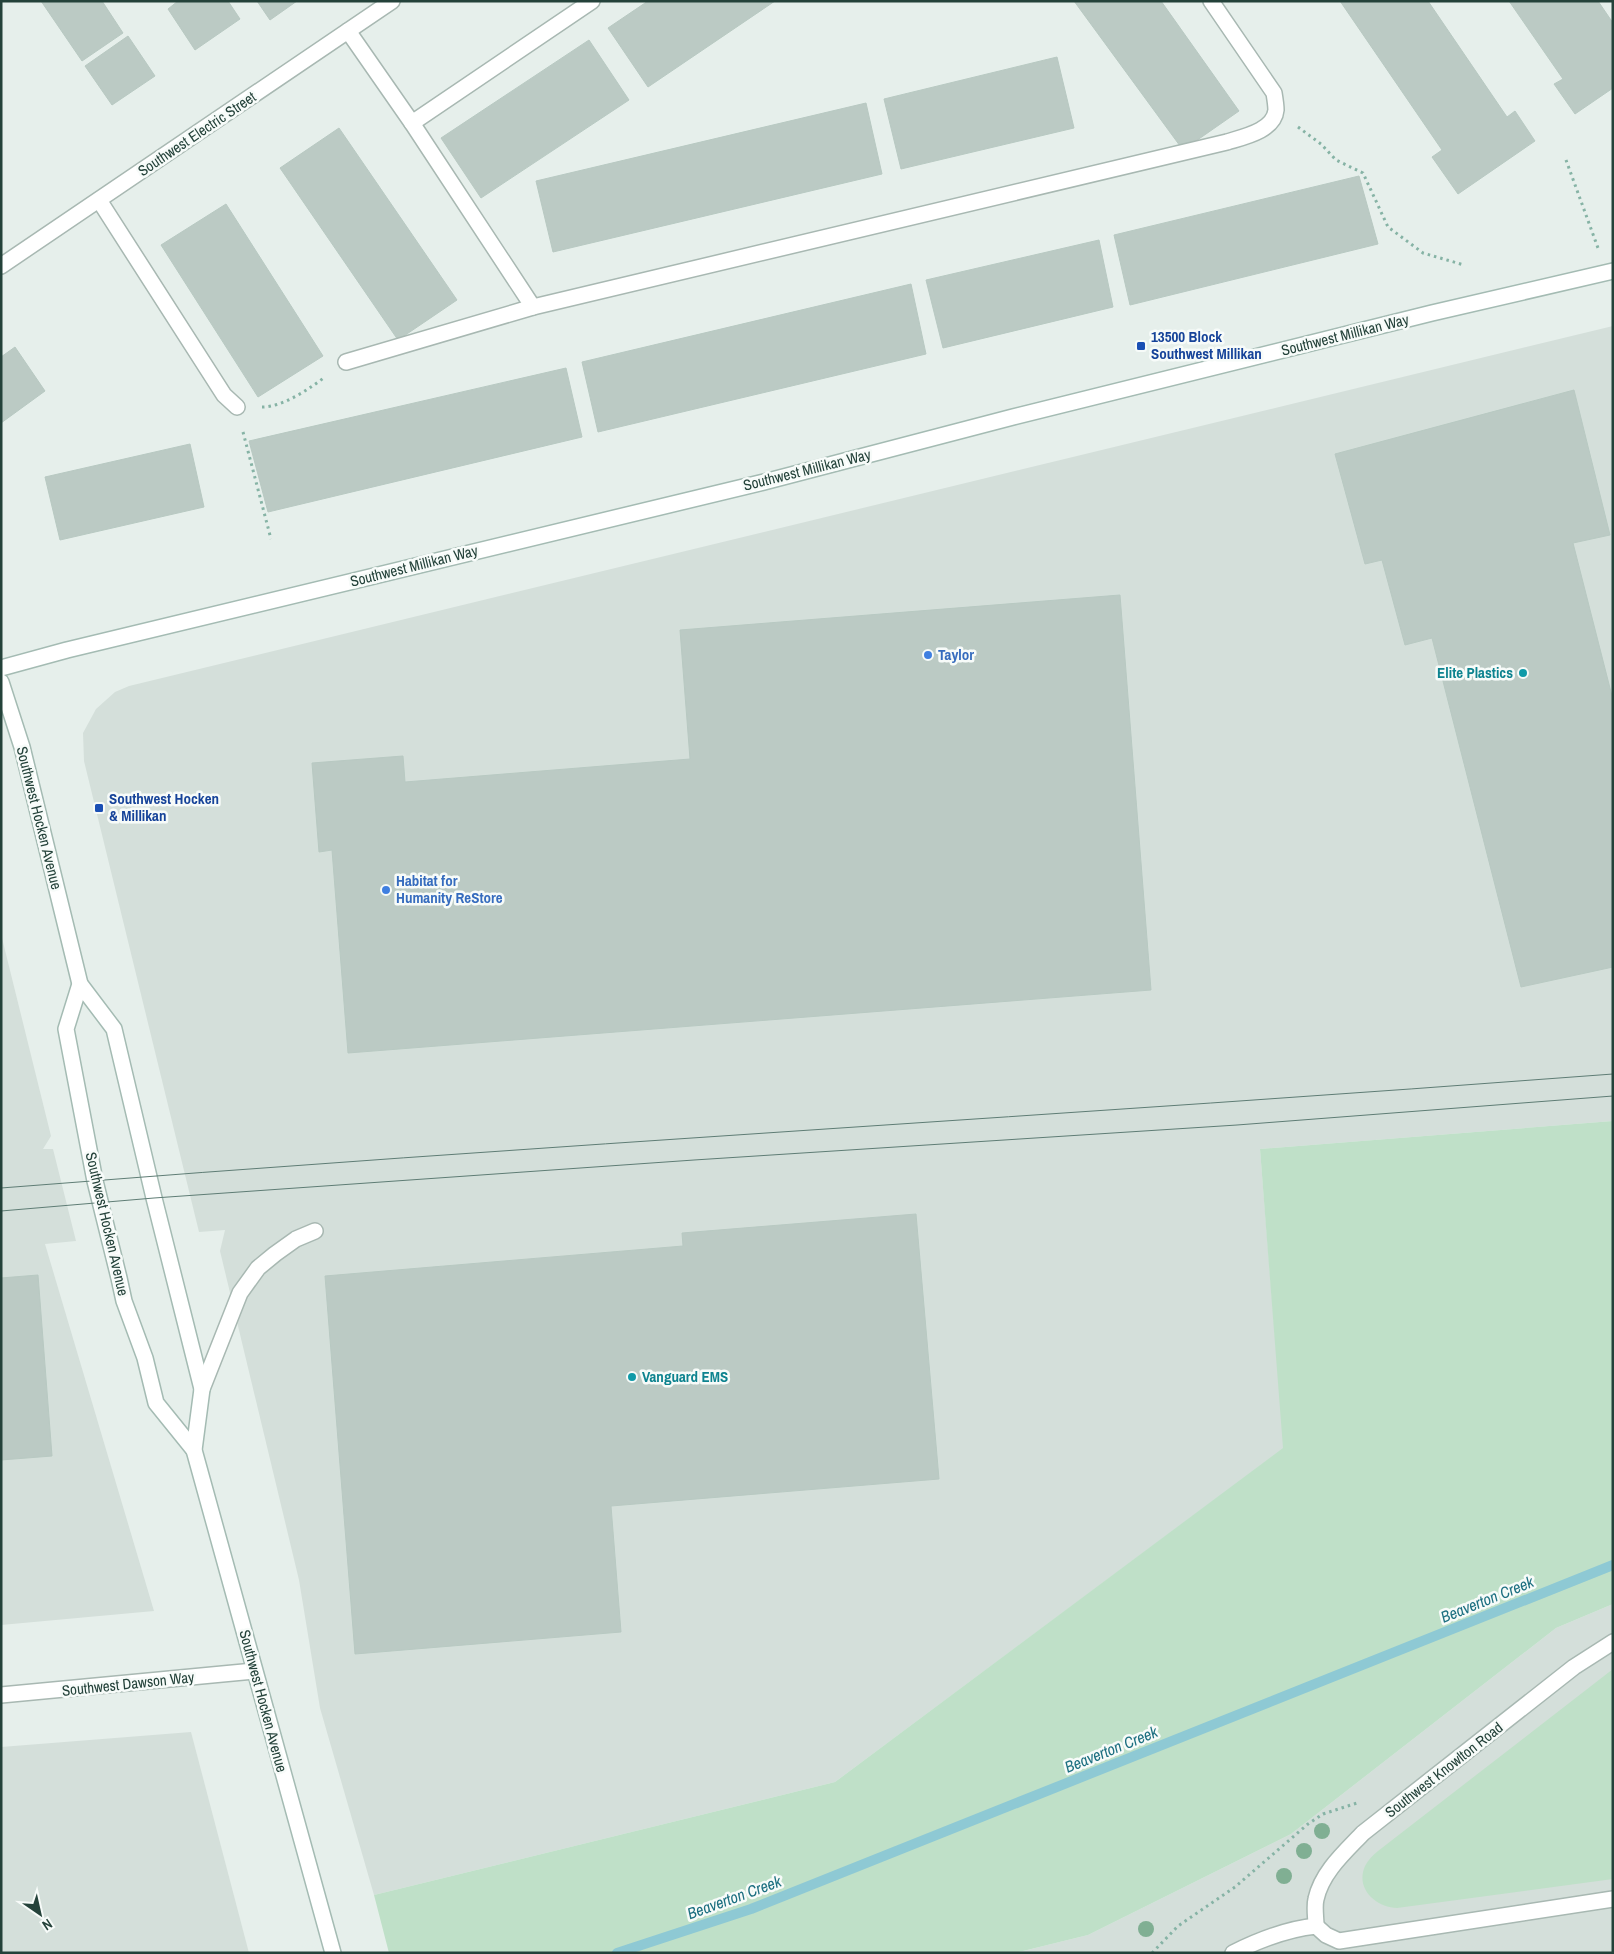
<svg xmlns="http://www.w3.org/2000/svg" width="1614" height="1954" font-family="'Archivo Narrow',sans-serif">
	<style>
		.built { fill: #d4dfda }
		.green { fill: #bfe0c8 }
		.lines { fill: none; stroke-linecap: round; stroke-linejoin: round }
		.stream { stroke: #8ec9d4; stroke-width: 10 }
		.building { fill: #bbcac4; stroke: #b8c9c2 }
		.lane-casing { stroke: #a8b8b2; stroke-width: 18 }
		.street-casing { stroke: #a8b8b2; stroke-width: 18 }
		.secondary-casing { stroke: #a4bbb3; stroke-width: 18 }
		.path { stroke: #86b3a5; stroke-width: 3; stroke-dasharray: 2.5 4; stroke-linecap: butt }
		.lane { stroke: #fff; stroke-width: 15 }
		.street { stroke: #fff; stroke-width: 15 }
		.secondary { stroke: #fff; stroke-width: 15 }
		.tram { stroke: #5f7d75; stroke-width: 1 }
		.tree { fill: #80af93 }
		.transit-dot { fill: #1a4fb4; stroke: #f7fbf9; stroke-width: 2 }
		.shop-dot { fill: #3f7fe0; stroke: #f7fbf9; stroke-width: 2 }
		.culture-dot { fill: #0f9aa8; stroke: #f7fbf9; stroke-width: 2 }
		.labels { text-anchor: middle; stroke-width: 5; stroke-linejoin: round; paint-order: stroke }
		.street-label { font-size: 15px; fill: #24423a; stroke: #f7fbf9 }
		.transit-label { font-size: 15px; font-weight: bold; fill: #164399; stroke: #f7fbf9; text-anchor: start }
		.shop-label { font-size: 15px; font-weight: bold; fill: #366cbe; stroke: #f7fbf9; text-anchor: start }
		.culture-label { font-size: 15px; font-weight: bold; fill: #0d838f; stroke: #f7fbf9; text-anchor: end }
		.water-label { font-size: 16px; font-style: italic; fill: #1c6f80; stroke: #f7fbf9 }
	</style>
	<rect width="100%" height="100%" fill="#e6efeb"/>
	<g class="built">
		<polygon points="1613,326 1613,1121 1260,1149 1284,1448 835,1782 374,1895 320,1708 299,1580 220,1251 225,1230 199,1232 84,761 83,733 96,709 115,692 129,686"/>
		<polygon points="1,934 51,1136 43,1149 53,1149 76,1241 45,1244 154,1611 1,1625"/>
		<polygon points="1613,1604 1613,1953 1015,1953 1088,1935 1291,1834 1556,1628"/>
		<polygon points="191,1732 249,1953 1,1953 1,1747"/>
	</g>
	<g class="green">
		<polygon points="1613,1121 1613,1604 1556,1628 1291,1834 1088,1935 1015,1953 389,1953 374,1895 835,1782 1283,1448 1260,1149"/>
		<path d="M1613 1669V1879L1397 1908C1376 1907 1355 1889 1365 1866 1368 1860 1373 1855 1378 1851Z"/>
	</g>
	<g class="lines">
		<polyline class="stream" points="617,1953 751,1909 1613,1565"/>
	</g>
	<g class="building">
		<polygon points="41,1 102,1 123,33 82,61"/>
		<polygon points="178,1 228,1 240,19 195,50 168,9"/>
		<polygon points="257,1 297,1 270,20"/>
		<polygon points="648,1 775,1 648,87 608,28"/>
		<polygon points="1074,1 1161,1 1239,111 1183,150"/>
		<polygon points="1340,1 1428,1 1507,117 1515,111 1535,141 1458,194 1432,157 1442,150"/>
		<polygon points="1509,1 1598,1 1613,23 1613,88 1575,114 1554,84 1563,79"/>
		<polygon points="128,36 155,76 112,105 85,66"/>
		<polygon points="589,40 629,100 481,198 441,138"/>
		<polygon points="1057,57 1074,128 901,169 884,99"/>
		<polygon points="866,103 882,174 553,252 536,181"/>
		<polygon points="339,128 457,300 398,340 280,168"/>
		<polygon points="1359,176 1378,244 1130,305 1114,235"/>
		<polygon points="226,204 323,356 258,397 161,245"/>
		<polygon points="1099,240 1113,307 943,348 926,280"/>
		<polygon points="911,284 926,354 598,432 582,362"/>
		<polygon points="15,347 45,391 1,423 1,357"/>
		<polygon points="566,368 582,437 268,512 249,441"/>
		<polygon points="1574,390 1610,535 1573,543 1613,700 1613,967 1521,987 1432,638 1405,645 1382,560 1365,564 1335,454"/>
		<polygon points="190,444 204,507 60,540 45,477"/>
		<polygon points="1120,595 1151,990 348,1053 332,850 319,852 312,763 403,756 405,782 690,759 680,630"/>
		<polygon points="916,1214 939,1479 611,1506 621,1632 355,1654 325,1276 683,1246 682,1233"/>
		<polygon points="38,1275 52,1456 1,1460 1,1278"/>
	</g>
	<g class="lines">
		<defs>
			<g id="lane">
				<polyline points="348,31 412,123 533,307"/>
				<polyline points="412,123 592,1"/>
				<polyline points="99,200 224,395 237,407"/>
				<path d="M346 362 533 307 1227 142C1243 137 1274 131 1276 110 1276 105 1275 99 1274 93L1211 1"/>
				<polyline points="202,1389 240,1293 258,1268 275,1254 296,1239 315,1231"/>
				<path d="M1233 1953C1259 1940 1286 1929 1316 1926L1326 1935 1339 1941 1613 1899"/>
			</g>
			<g id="street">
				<polyline points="1,266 392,1"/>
				<polyline points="1,1695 254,1671"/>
				<path d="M1316 1926C1316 1918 1314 1907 1316 1899 1322 1872 1345 1852 1363 1833L1574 1667 1613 1642"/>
			</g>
			<g id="secondary">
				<polyline points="1,668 67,650 764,482 1013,417 1432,313 1613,271"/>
				<polyline points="1,682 22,747 80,984 114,1029 154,1198 202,1389 194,1450 333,1953"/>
				<polyline points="80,984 66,1029 95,1181 119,1278 124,1301 145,1358 156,1403 194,1450"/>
			</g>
		</defs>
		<use href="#lane" class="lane-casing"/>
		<use href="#street" class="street-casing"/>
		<use href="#secondary" class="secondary-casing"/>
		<g class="path">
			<polyline points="1298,127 1321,144 1336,160 1363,173 1388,227 1423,253 1464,265"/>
			<polyline points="1566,160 1598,248"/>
			<path d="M262 407C283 407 309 389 325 377"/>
			<polyline points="243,432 271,539"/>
			<polyline points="1152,1953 1178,1926 1235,1887 1308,1824 1323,1814 1357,1803"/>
		</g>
		<use href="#lane" class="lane"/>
		<use href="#street" class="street"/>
		<use href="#secondary" class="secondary"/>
		<g class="tram">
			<path d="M1 1188C538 1145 1076 1115 1613 1074"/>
			<polyline points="1,1211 154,1198 694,1160 1237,1125 1613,1096"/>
		</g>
	</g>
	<g class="tree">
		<circle cx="1322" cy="1831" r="8"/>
		<circle cx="1304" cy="1851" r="8"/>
		<circle cx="1284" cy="1876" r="8"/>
		<circle cx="1146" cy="1929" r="8"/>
	</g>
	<g class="transit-dot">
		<rect x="1136" y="341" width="10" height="10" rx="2.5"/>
		<rect x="94" y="803" width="10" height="10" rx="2.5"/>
	</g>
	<g class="shop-dot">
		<circle cx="928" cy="655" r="5"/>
		<circle cx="386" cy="890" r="5"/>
	</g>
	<g class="culture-dot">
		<circle cx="1523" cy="673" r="5"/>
		<circle cx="632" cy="1377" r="5"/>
	</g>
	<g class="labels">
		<g class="street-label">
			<text transform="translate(197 134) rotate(-34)" y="5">Southwest Electric Street</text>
			<text transform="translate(1345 335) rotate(-14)" y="5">Southwest Millikan Way</text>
			<text transform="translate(807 470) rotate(-14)" y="5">Southwest Millikan Way</text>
			<text transform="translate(414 566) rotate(-14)" y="5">Southwest Millikan Way</text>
			<text transform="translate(39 818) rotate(76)" y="5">Southwest Hocken Avenue</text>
			<text transform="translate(107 1224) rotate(77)" y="5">Southwest Hocken Avenue</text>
			<text transform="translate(128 1684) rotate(-6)" y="5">Southwest Dawson Way</text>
			<text transform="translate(263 1701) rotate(75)" y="5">Southwest Hocken Avenue</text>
			<text transform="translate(1444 1770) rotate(-38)" y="5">Southwest Knowlton Road</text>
		</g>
		<g class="transit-label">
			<text x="1151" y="342">13500 Block<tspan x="1151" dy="17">Southwest Millikan</tspan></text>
			<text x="109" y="804">Southwest Hocken<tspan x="109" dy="17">&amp; Millikan</tspan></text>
		</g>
		<g class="shop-label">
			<text x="938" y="660">Taylor</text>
			<text x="396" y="886">Habitat for<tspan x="396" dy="17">Humanity ReStore</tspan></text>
		</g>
		<g class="culture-label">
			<text x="1513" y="678">Elite Plastics</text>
			<text x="642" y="1382" text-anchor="start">Vanguard EMS</text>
		</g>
		<g class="water-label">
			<text transform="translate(1487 1599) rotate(-22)" y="6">Beaverton Creek</text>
			<text transform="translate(1111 1749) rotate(-22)" y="6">Beaverton Creek</text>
			<text transform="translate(734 1897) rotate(-20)" y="6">Beaverton Creek</text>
		</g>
	</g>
	<rect width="1614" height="1954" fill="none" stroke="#24423a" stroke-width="5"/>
	<g transform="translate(40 1914) rotate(146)" stroke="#f7fbf9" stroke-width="4" paint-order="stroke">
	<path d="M0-4L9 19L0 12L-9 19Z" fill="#24423a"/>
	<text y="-8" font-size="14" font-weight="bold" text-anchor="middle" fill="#24423a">N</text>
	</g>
</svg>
